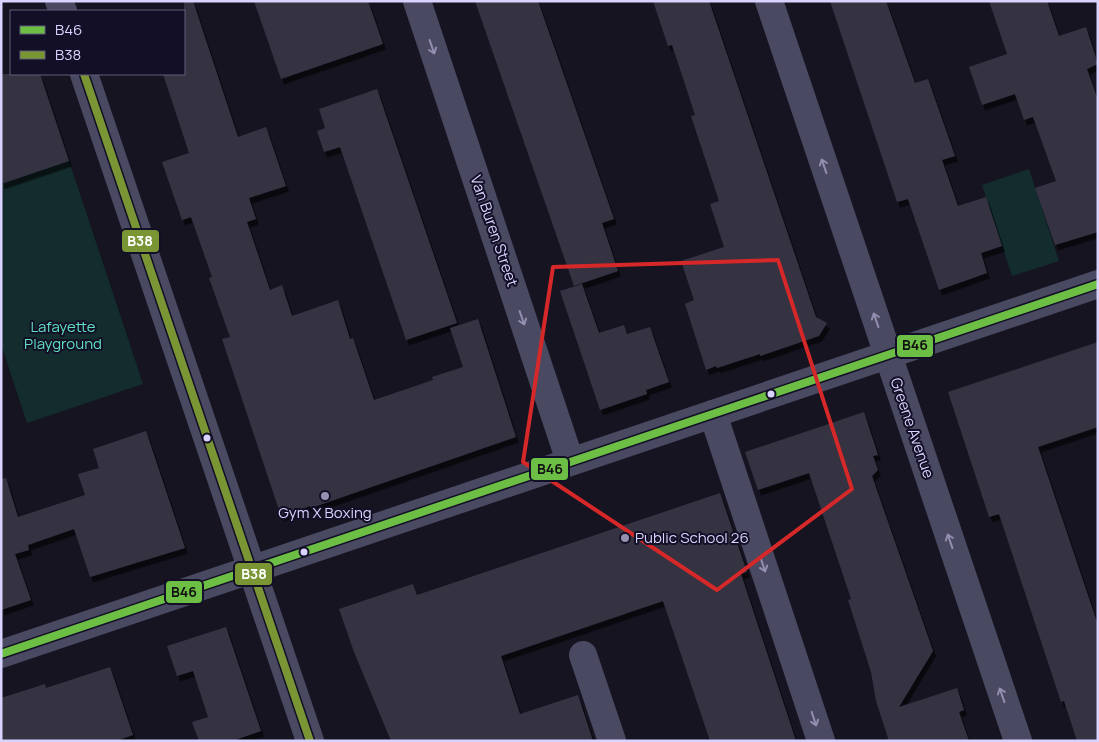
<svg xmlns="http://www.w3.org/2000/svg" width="1099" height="742" font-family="Manrope,sans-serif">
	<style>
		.green { fill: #132c2d }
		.building { fill: #343243; filter: url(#shadow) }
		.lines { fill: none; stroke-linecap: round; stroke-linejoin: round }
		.minor { stroke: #4a4962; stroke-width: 28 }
		.bus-1-casing { stroke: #130f26; stroke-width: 11 }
		.bus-2-casing { stroke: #130f26; stroke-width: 11 }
		.bus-1 { stroke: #6cbe45; stroke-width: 8 }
		.bus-2 { stroke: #799534; stroke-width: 8 }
		.oneway { stroke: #928eb0 }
		.marked { fill: none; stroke: #d62828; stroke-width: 4; stroke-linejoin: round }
		.bus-dot { fill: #d9d4ff; stroke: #130f26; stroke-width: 2 }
		.poi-dot { fill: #9591b1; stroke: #130f26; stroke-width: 2 }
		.labels { text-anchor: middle; stroke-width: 4; stroke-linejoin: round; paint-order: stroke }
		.street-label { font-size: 15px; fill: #d9d4ff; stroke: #130f26 }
		.park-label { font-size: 15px; fill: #5fe0c0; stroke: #130f26 }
		.poi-label { font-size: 15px; fill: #d9d4ff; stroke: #130f26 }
		.line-badge { stroke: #130f26; stroke-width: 2 }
		.badge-label { font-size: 14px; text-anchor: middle; font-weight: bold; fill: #fff }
		.pale-badge-label { font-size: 14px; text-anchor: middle; font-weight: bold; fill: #111 }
	</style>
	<defs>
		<filter id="shadow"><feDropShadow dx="3" dy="5.5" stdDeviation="0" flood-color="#0009"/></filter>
	</defs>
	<rect width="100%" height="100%" fill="#161421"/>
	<g class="green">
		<polygon points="69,161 143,384 27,423 1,344 1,184"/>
		<polygon points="1029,169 1059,261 1012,276 982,185"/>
	</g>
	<g class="building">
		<polygon points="184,1 193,1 238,137 266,127 286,186 249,198 256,219 247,222 270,290 282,285 292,316 338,300 350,339 353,338 374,400 433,380 432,377 463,367 450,328 478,319 516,437 311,508 310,506 281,516 222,339 230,337 209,278 212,277 191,217 182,220 162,162 189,153 163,74 184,74"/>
		<polygon points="254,1 368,1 383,44 281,79"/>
		<polygon points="475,1 538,1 614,219 602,223 618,271 574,286"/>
		<polygon points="653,1 709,1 816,317 827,323 819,336 760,356 760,354 717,368 716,366 706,370 685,304 694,300 681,261 724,247 710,204 719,201 691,116 695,115 679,66 672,45 668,46"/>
		<polygon points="830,1 886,1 915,83 928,79 955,156 942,160 958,206 986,197 1002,246 981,253 987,273 939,290 908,199 897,202"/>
		<polygon points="989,1 1047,1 1059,36 1086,27 1098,64 1087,69 1098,100 1098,232 1055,245 1035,188 1056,181 1033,117 1024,120 1015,94 982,105 969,67 1007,54"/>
		<polygon points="1,74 40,74 69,161 1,184"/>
		<polygon points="377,89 457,323 406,340 340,147 324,152 317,131 325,128 319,109"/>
		<polygon points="582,284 599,333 624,325 627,334 650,327 669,382 646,390 647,394 600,410 560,291"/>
		<polygon points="1098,342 1098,427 1038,447 1098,625 1098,741 1077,741 1064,701 1061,702 999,514 989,517 948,392"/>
		<polygon points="864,412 878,455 873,456 878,470 872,476 933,651 899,707 957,688 964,710 959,712 969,741 889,741 876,701 871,672 848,600 851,599 809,473 758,490 745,452"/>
		<polygon points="146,431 185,548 90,577 74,529 28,545 29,550 15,554 31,600 1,610 1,479 6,478 18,517 85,495 78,474 99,468 93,449"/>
		<polygon points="720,493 747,572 741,574 796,741 710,741 663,601 501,656 520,714 578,695 593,741 391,741 354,652 339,609 413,584 417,595"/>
		<polygon points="226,627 261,731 232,741 199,741 192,722 208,717 193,671 177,676 167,646"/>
		<polygon points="110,667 133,735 116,741 1,741 1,698 45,684 46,688"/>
	</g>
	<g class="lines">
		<g class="minor">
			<polyline points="59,1 63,11"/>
			<polyline points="417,1 570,461"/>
			<polyline points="769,1 1018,741"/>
			<polyline points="84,74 310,741"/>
			<polyline points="713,414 821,741"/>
			<polyline points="1,654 1098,284"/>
			<polyline points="583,655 612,741"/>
		</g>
		<defs>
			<polyline id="bus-1" points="1,654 1098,284"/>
			<polyline id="bus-2" points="84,74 310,741"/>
		</defs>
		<use href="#bus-1" class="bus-1-casing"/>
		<use href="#bus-2" class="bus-2-casing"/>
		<use href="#bus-1" class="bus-1"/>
		<use href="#bus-2" class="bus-2"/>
	</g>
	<defs><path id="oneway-shaft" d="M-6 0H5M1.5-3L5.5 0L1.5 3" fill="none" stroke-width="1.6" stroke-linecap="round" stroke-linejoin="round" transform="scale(1.25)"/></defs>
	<g class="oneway">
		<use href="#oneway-shaft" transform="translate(432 47) rotate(71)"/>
		<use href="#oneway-shaft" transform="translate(824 166) rotate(-109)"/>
		<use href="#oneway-shaft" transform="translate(522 318) rotate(71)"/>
		<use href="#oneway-shaft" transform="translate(876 320) rotate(-109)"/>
		<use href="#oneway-shaft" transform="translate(950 541) rotate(-109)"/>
		<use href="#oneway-shaft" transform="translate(763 565) rotate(72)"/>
		<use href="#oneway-shaft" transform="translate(1002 695) rotate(-109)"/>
		<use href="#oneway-shaft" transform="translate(814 719) rotate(72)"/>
	</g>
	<path class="marked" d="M778 260 852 489 717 590 523 462 553 267Z"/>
	<g class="bus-dot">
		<circle cx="771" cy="394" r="4.5"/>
		<circle cx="207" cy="438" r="4.5"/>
		<circle cx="304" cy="552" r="4.5"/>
	</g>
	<g class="poi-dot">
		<circle cx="325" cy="496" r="5"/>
		<circle cx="625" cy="538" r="5"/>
	</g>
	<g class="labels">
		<g class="street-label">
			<text transform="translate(494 231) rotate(71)" y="5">Van Buren Street</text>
			<text transform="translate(912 428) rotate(71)" y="5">Greene Avenue</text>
		</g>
		<g class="park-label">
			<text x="63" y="332">Lafayette<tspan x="63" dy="17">Playground</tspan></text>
		</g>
		<g class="poi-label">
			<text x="325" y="518">Gym X Boxing</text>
			<text x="635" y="543" text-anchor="start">Public School 26</text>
		</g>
	</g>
	<g class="line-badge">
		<rect x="121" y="229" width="39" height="24" rx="5" fill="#799534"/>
		<rect x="896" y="334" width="38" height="24" rx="5" fill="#6cbe45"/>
		<rect x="530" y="457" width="39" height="24" rx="5" fill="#6cbe45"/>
		<rect x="234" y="562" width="39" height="24" rx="5" fill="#799534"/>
		<rect x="165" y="580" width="38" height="24" rx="5" fill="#6cbe45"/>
	</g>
	<g class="badge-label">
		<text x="140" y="246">B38</text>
		<text x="254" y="579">B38</text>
	</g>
	<g class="pale-badge-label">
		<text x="915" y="350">B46</text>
		<text x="550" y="474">B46</text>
		<text x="184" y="597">B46</text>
	</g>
	<rect width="1099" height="742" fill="none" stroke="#d9d4ff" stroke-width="5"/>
	<rect x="10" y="10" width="175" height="65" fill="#130f26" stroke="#625e7d"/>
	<rect x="20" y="26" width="25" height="8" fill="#6cbe45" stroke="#625e7d"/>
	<text x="55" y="35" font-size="15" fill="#d9d4ff">B46</text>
	<rect x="20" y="51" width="25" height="8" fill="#799534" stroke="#625e7d"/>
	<text x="55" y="60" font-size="15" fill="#d9d4ff">B38</text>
</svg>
